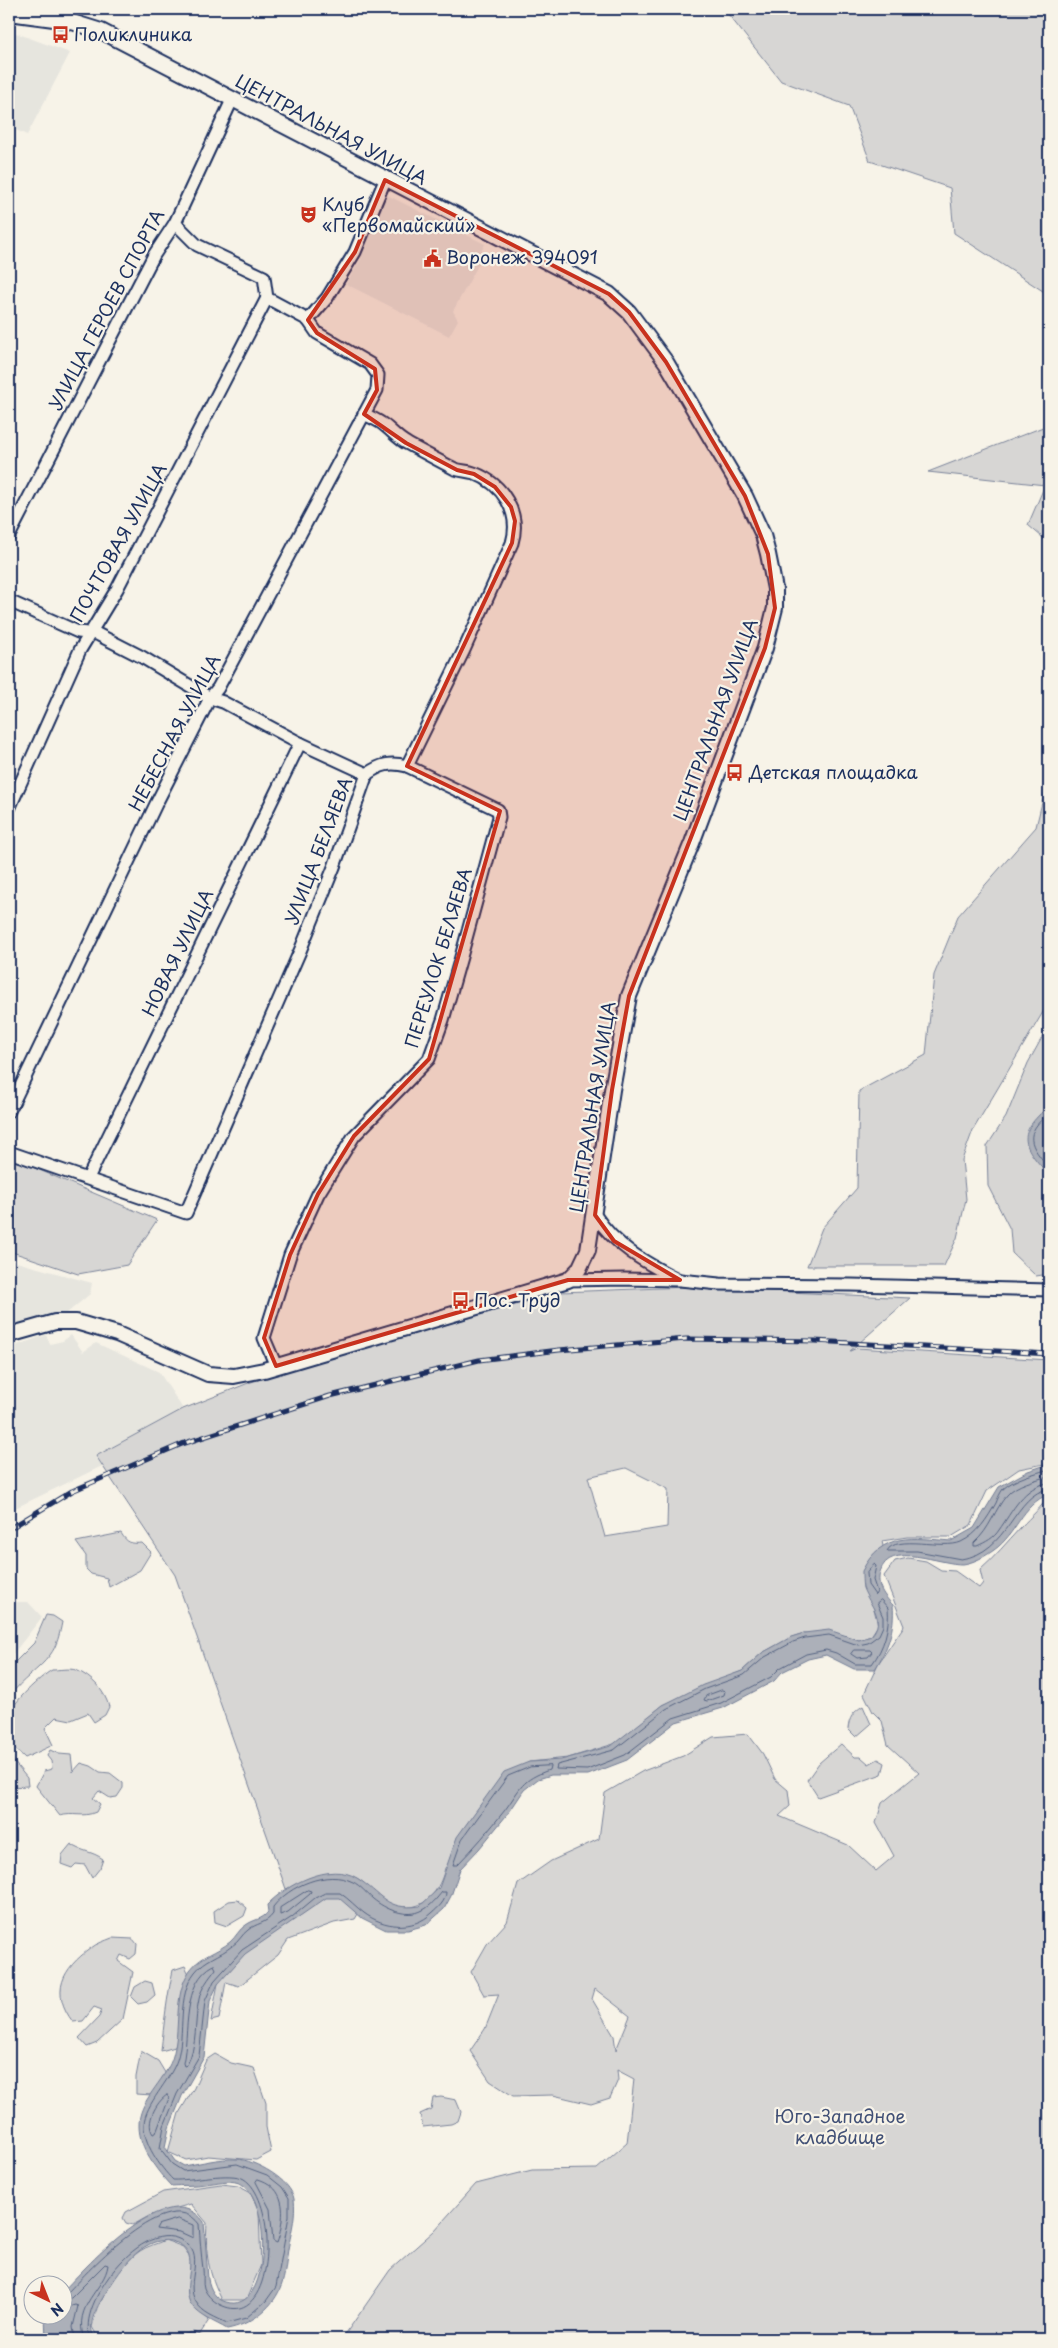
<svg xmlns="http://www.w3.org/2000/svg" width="1058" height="2348" font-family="'Playpen Sans',sans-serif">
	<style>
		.built { fill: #e6e5de }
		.green { fill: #d7d6d4; stroke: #798299; fill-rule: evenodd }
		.water { fill: #acb0b9; stroke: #727c95 }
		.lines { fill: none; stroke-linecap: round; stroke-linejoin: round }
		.shore { stroke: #556382; stroke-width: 1 }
		.minor-casing { stroke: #1b2f5e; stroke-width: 15 }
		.tertiary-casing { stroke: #1b2f5e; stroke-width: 18 }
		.minor { stroke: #f7f3e8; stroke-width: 11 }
		.tertiary { stroke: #f7f3e8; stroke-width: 14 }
		.rail-casing { stroke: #1b2f5e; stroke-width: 5 }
		.rail { stroke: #f7f3e8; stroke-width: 3; stroke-dasharray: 9; stroke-linecap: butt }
		.marked { fill: #c8321e; fill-opacity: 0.2; stroke: #c8321e; stroke-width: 4; stroke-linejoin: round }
		.labels { text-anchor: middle; stroke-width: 4.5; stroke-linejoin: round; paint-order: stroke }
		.poi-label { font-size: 18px; fill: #1b2f5e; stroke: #f7f3e8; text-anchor: start }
		.street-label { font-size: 18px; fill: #1b2f5e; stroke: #f7f3e8 }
		.park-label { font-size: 18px; fill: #415076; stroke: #f7f3e8 }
	</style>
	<rect width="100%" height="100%" fill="#f7f3e8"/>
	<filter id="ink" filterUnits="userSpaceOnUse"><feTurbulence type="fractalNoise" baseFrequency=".02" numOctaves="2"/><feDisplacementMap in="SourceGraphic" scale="10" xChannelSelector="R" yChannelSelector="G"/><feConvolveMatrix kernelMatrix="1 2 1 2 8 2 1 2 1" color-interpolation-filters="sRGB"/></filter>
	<g filter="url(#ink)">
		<g class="built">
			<polygon points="16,33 70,53 27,135 9,127 9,35 13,36"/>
			<polygon points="387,195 485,244 479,256 482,258 453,311 458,320 449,336 346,284 361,259 366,236"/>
			<polygon points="9,1260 92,1283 90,1294 67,1313 9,1330"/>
			<polygon points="46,1335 50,1344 63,1341 71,1335 83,1352 96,1343 159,1372 183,1409 96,1456 102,1466 9,1511 9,1348"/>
			<polygon points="9,1602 28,1602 42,1617 9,1659"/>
		</g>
		<g class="green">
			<polygon points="724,9 1049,9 1049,295 954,233 950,188 870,161 849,106 781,81"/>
			<polygon points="1049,416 1049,543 1028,525 1045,485 928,472 1043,427"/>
			<polygon points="1049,774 1049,1002 973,1130 962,1160 966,1199 957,1238 944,1266 807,1266 822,1228 857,1188 859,1091 926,1055 934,975 958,916 1036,827"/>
			<polygon points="1049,1025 1049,1274 1036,1276 1012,1253 1010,1229 988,1186 987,1146 1006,1117 1028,1063"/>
			<polygon points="9,1159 30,1166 157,1220 127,1265 78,1274 9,1251"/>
			<path d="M687 1287 910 1298 850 1351 857 1348 1049 1360V1463L1019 1469 987 1491 971 1525 951 1537H907L882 1541 883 1546 874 1555 863 1587 873 1605 878 1625 871 1636 859 1640 804 1633 792 1637 762 1653 742 1671 663 1705 617 1743 568 1758 529 1762 445 1868C436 1905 409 1919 377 1896 370 1891 364 1881 356 1878 329 1869 311 1878 286 1889L175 1575 96 1456 183 1409 251 1382 420 1332 561 1292ZM626 1468 668 1489 667 1527 605 1537 588 1477Z"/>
			<path d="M1049 1494V2339H342L390 2270 434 2231 476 2184 532 2170 597 2169 627 2143 634 2079 617 2070 618 2080 610 2098 591 2104 553 2095 513 2096 490 2081 470 2051 485 2029 499 1994 484 1995 471 1972 487 1944 507 1922 518 1884 551 1861 599 1839 605 1793 643 1771 683 1756 713 1737 748 1734 763 1754 775 1779 788 1790 790 1806 779 1816 848 1845 876 1871 894 1856 876 1823 882 1803 919 1773 888 1745 882 1721 873 1712 864 1694 878 1664 904 1626 884 1576 895 1561 908 1558 926 1561 941 1570 955 1571 979 1588 983 1583 980 1570C995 1557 1007 1542 1021 1527 1031 1516 1042 1508 1049 1494ZM595 1989 630 2016 616 2050 614 2036 592 1999Z"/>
			<path d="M121 1533C127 1543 131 1544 142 1543L151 1552 140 1570 109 1587 107 1578 91 1574 86 1569V1556L76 1542Z"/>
			<path d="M46 1615 53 1616 62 1622C60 1633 57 1646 50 1655 39 1670 22 1679 9 1697V1668L34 1643Z"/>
			<path d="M52 1670C59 1670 69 1668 76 1670 92 1677 105 1691 109 1707L105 1715 94 1722 88 1713 71 1720 56 1717 45 1728 53 1745 25 1758 9 1743C9 1735 6 1723 9 1715 13 1702 40 1677 52 1670Z"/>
			<path d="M863 1706 871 1724 856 1737 848 1729C849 1718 853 1712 863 1706Z"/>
			<polygon points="841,1744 855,1757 861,1757 869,1764 878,1759 885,1763 882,1774 818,1797 807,1780 819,1763"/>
			<path d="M50 1750 59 1754 71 1755 73 1772 81 1763 91 1766 100 1772 110 1773 123 1783V1788L117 1797 110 1798 99 1791 93 1798 100 1804 96 1812C83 1818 73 1812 60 1816L36 1786 44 1771 52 1769 51 1761 47 1756Z"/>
			<polygon points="9,1756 27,1778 28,1786 9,1787"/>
			<path d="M71 1844C82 1852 92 1851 103 1859L100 1868 92 1878 85 1865 76 1864 72 1868 61 1864 62 1855Z"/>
			<polygon points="337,1891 356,1908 358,1914 355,1919 334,1923 288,1940 278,1955 239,1986 226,1982 219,2019 211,2021 219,1978 254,1937"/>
			<polygon points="238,1900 247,1908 244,1916 227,1926 215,1922 214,1911 229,1901"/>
			<path d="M112 1938 133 1939 137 1944 136 1954 130 1959 121 1955 118 1961 133 1972 123 2019 97 2043 87 2047 79 2038 99 2017 102 2010 94 2007 83 2021 73 2022C50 1992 62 1969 91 1948 97 1943 105 1941 112 1938Z"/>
			<path d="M185 1966 192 1980 175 2047 161 2051C164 2023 167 1997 173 1970Z"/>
			<polygon points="145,1981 152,1983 155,1995 147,2002 138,2004 131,1997 135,1987"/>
			<polygon points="141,2051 158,2061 167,2076 152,2095 136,2094 136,2077"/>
			<polygon points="215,2054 231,2063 254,2068 266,2103 266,2127 271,2152 256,2160 208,2156 186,2160 168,2152 179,2113 194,2088 206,2060"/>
			<polygon points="441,2097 456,2100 461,2112 458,2121 451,2124 423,2127 420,2114 431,2109 433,2098"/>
			<path d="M221 2184 238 2186 251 2193 259 2212 261 2265 246 2300H222C208 2272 205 2254 207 2223L191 2204 149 2216 133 2225 126 2223 123 2218 126 2212 163 2192Z"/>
			<path d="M165 2240 183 2247 191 2258 188 2292 191 2304 209 2320 200 2334 189 2333 169 2339H99L92 2327C99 2300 116 2268 140 2251 147 2246 157 2244 165 2240Z"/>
		</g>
		<g class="water">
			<path d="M1049 1106V1175C1022 1145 1015 1135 1049 1106Z"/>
			<path d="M1049 1464V1494C1021 1505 1017 1534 994 1550 986 1556 973 1563 963 1564 941 1565 889 1540 880 1572 876 1586 884 1596 893 1605 895 1629 888 1648 875 1669H854L826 1655 808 1659 782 1672 774 1681 723 1708 676 1722 627 1760 588 1775H551L538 1779 524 1790 510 1811 479 1849 460 1869 451 1896 444 1909 426 1925 408 1930H386L362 1918 339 1898H326L245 1954 218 1984 210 2001 204 2057 182 2096 169 2128 165 2147 175 2161 184 2166C201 2163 219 2158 237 2159 255 2160 291 2180 294 2199 296 2214 292 2229 289 2244 286 2258 286 2276 280 2289 271 2310 249 2325 227 2329 215 2322 201 2317 192 2306 178 2287 204 2254 177 2243 146 2230 121 2269 107 2291 101 2301 87 2321 93 2334 94 2334 98 2339 99 2339H46L45 2316H62L63 2291C87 2266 169 2173 204 2222L208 2279C210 2289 215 2299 226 2302 273 2316 272 2194 239 2183 228 2179 217 2183 205 2184 194 2186 182 2185 171 2186 157 2171 139 2148 139 2126 138 2101 164 2082 172 2059 182 2030 172 1996 190 1970 200 1956 218 1952 230 1942 236 1937 239 1929 246 1925 254 1919 262 1920 268 1912L267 1905C286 1885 330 1861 357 1878 382 1894 386 1911 420 1906L439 1888 457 1837 504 1772 529 1762 561 1760 611 1746 663 1705 703 1685 742 1671 762 1653 791 1637 804 1633 829 1630 859 1640 871 1636C887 1619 869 1605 863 1588 862 1583 862 1576 862 1571 882 1531 913 1538 951 1541L974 1528 999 1487 1028 1471Z"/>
			<polygon points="193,2332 209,2339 169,2339"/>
		</g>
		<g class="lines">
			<g class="shore">
				<path d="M1049 1113C1023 1134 1029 1145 1049 1167"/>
				<path d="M1049 1469C1034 1474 1015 1478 1003 1489 1000 1493 998 1498 996 1503 987 1519 978 1534 961 1542 944 1550 895 1534 887 1551H917L961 1559C1009 1553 1014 1493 1049 1489"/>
				<path d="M1049 1476C1036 1480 1016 1484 1007 1495 994 1510 991 1528 974 1543V1546H977C986 1542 994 1538 999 1530 1012 1512 1024 1485 1049 1483"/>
				<polygon points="874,1564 876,1566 873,1580 877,1592 875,1595 868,1585 867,1573"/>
				<path d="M881 1600 888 1608C890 1627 884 1648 872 1664H855L836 1653 826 1650 806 1654 780 1668 771 1677 721 1703 673 1718 625 1755 587 1770 556 1769 557 1765 614 1750 666 1709 705 1689 744 1675 765 1657 793 1642 805 1638 829 1635 858 1645 868 1643 879 1635 883 1626V1617L877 1603Z"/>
				<polygon points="854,1650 870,1650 872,1652 868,1657 857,1658 851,1654"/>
				<polygon points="722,1690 725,1691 724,1695 707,1701 704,1700 706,1696"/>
				<path d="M550 1766 549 1770C521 1780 521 1788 505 1810 490 1829 474 1848 457 1865H453L462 1839 508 1776 530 1767Z"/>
				<polygon points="308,1890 311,1891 310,1894 288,1912 280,1915 280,1908"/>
				<path d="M214 1965 216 1969C209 1978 201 1988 199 1999 194 2021 198 2044 187 2065L184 2066 183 2063C190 2033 181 1982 214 1965Z"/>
				<path d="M167 2095 169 2098 156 2133 153 2134C145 2123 156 2102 167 2095Z"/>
				<path d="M258 2179C282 2186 285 2206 281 2227 280 2233 279 2238 277 2243L273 2241 270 2209 256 2182Z"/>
				<polygon points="178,2219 193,2225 193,2238 180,2232 156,2229 158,2225"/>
				<path d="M62 2294 68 2292C88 2271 169 2182 199 2224 200 2239 201 2254 203 2269 204 2275 202 2282 204 2288 207 2296 215 2303 223 2306 276 2328 279 2201 244 2179 231 2171 190 2181 173 2180 160 2167 143 2143 144 2124 145 2104 170 2081 177 2060 186 2033 176 1996 195 1972 205 1959 220 1956 232 1946 239 1942 242 1934 248 1930 256 1923 266 1924 273 1914V1907C289 1886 327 1869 353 1882 360 1885 367 1894 373 1899 385 1909 407 1919 423 1910 431 1906 437 1898 442 1892H446C446 1901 438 1908 432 1913 413 1931 384 1928 364 1913 356 1907 349 1899 340 1893H325L315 1898 292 1917 242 1950 214 1981 205 2001 199 2056 177 2094 164 2126 160 2148 172 2164 183 2171 237 2164 267 2175 282 2187 289 2198V2216L276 2287 266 2301 246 2318 227 2323C217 2318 202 2313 196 2302 183 2282 209 2254 181 2240 138 2217 71 2315 92 2339"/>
				<path d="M62 2300 71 2298 105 2264 108 2265C105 2289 72 2305 84 2339"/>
				<polyline points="62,2309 75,2305 78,2306 73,2327 75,2339"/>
			</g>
			<defs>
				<g id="minor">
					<polyline points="308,320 327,298 355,252 385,180"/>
					<polyline points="9,536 154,255 175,223 232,100"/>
					<polyline points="9,601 78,632 97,634 142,657 210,698 223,702 300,743 367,774"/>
					<polyline points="9,809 80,650 117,589 267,298"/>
					<polyline points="9,1111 156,804 210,698 218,688 377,390 378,375 370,364 317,333 308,320 267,298 264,277 197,245 175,223"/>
					<path d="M9 1152 186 1213 300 951 334 867 367 774C381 764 390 762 407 766L464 650 512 543C521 513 503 484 474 473 468 471 461 471 455 469 439 461 423 452 408 444 398 439 392 431 384 425 378 420 370 417 364 414"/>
					<polyline points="88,1178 300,743"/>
					<path d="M595 1215C615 1246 644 1262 677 1279"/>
					<polyline points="568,1280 624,1279 680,1280 719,1284 851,1285 1049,1290"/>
					<polyline points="276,1366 264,1338 290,1255 318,1194 354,1136 429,1059 443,1020 461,957 499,817 498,810 407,766"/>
				</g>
				<polyline id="tertiary" points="9,13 69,21 101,31 609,294 629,312 666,362 745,496 763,535 768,554 775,589 775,608 765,648 692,843 629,996 612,1090 588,1250 579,1269 568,1280 264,1370 234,1376 208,1374 117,1334 76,1322 55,1322 9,1335"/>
			</defs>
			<use href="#minor" class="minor-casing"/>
			<use href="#tertiary" class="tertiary-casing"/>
			<use href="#minor" class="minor"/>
			<use href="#tertiary" class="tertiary"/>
			<defs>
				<polyline id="rail" points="9,1529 72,1491 182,1444 330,1396 479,1360 559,1350 686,1339 815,1341 1049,1354"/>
			</defs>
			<use href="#rail" class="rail-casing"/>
			<use href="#rail" class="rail"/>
		</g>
	</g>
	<path class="marked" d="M385 180 609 294 629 312 666 362 745 496 768 554 775 608 765 648 629 996 612 1090 595 1215 614 1241 680 1280H568L276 1366 264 1338 290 1255 318 1194 354 1136 429 1059 500 811 407 766 512 543 515 521 511 507 495 487 474 474 457 470 406 443 364 414 377 390 375 369 317 333 308 320 355 252Z"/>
	<defs>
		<symbol id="bus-bare" viewBox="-9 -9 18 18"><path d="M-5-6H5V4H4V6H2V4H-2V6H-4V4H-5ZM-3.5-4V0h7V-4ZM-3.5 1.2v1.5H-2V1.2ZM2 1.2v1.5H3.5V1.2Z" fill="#c8321e" stroke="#f7f3e8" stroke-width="2.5" paint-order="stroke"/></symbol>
		<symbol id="theatre-bare" viewBox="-9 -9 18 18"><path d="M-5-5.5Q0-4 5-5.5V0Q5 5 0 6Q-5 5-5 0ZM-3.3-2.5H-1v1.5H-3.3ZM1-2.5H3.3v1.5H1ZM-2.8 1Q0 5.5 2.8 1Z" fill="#c8321e" stroke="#f7f3e8" stroke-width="2.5" paint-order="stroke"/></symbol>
		<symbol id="civic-bare" viewBox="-9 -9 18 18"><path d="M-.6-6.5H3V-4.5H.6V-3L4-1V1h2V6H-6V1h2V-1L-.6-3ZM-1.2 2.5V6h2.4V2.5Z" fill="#c8321e" stroke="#f7f3e8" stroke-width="2.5" paint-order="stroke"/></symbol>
	</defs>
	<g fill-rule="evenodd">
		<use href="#bus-bare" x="48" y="22" width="25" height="25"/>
		<use href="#theatre-bare" x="296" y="202" width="25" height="25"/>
		<use href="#civic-bare" x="420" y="246" width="25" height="25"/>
		<use href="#bus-bare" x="722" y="760" width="25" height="25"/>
		<use href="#bus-bare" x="448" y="1288" width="25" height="25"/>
	</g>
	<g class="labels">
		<g class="poi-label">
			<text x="74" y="41">Поликлиника</text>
			<text x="322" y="211">Клуб<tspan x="322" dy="21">«Первомайский»</tspan></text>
			<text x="446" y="264">Воронеж 394091</text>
			<text x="749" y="779">Детская площадка</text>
			<text x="474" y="1307">Пос. Труд</text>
		</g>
		<g class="street-label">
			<text transform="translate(331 130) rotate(28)" y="6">ЦЕНТРАЛЬНАЯ УЛИЦА</text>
			<text transform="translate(107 310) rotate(-62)" y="6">УЛИЦА ГЕРОЕВ СПОРТА</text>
			<text transform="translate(119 543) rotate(-61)" y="6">ПОЧТОВАЯ УЛИЦА</text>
			<text transform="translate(716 720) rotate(-70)" y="6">ЦЕНТРАЛЬНАЯ УЛИЦА</text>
			<text transform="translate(175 733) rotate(-62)" y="6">НЕБЕСНАЯ УЛИЦА</text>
			<text transform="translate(319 851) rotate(-69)" y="6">УЛИЦА БЕЛЯЕВА</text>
			<text transform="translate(178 953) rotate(-64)" y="6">НОВАЯ УЛИЦА</text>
			<text transform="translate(439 958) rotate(-73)" y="6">ПЕРЕУЛОК БЕЛЯЕВА</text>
			<text transform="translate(593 1107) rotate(-81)" y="6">ЦЕНТРАЛЬНАЯ УЛИЦА</text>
		</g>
		<g class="park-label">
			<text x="840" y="2123">Юго-Западное<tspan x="840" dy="21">кладбище</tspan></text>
		</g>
	</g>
	<rect width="1058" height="2348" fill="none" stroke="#f7f3e8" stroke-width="30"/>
	<rect x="15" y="15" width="1028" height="2318" fill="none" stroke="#1b2f5e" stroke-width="2" filter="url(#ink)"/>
	<g transform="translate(48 2300) rotate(137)"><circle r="24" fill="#f7f3e8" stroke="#9fa5b1"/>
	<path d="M0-4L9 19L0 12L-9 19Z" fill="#c8321e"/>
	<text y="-8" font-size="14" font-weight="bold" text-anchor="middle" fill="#1b2f5e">N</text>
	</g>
</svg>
